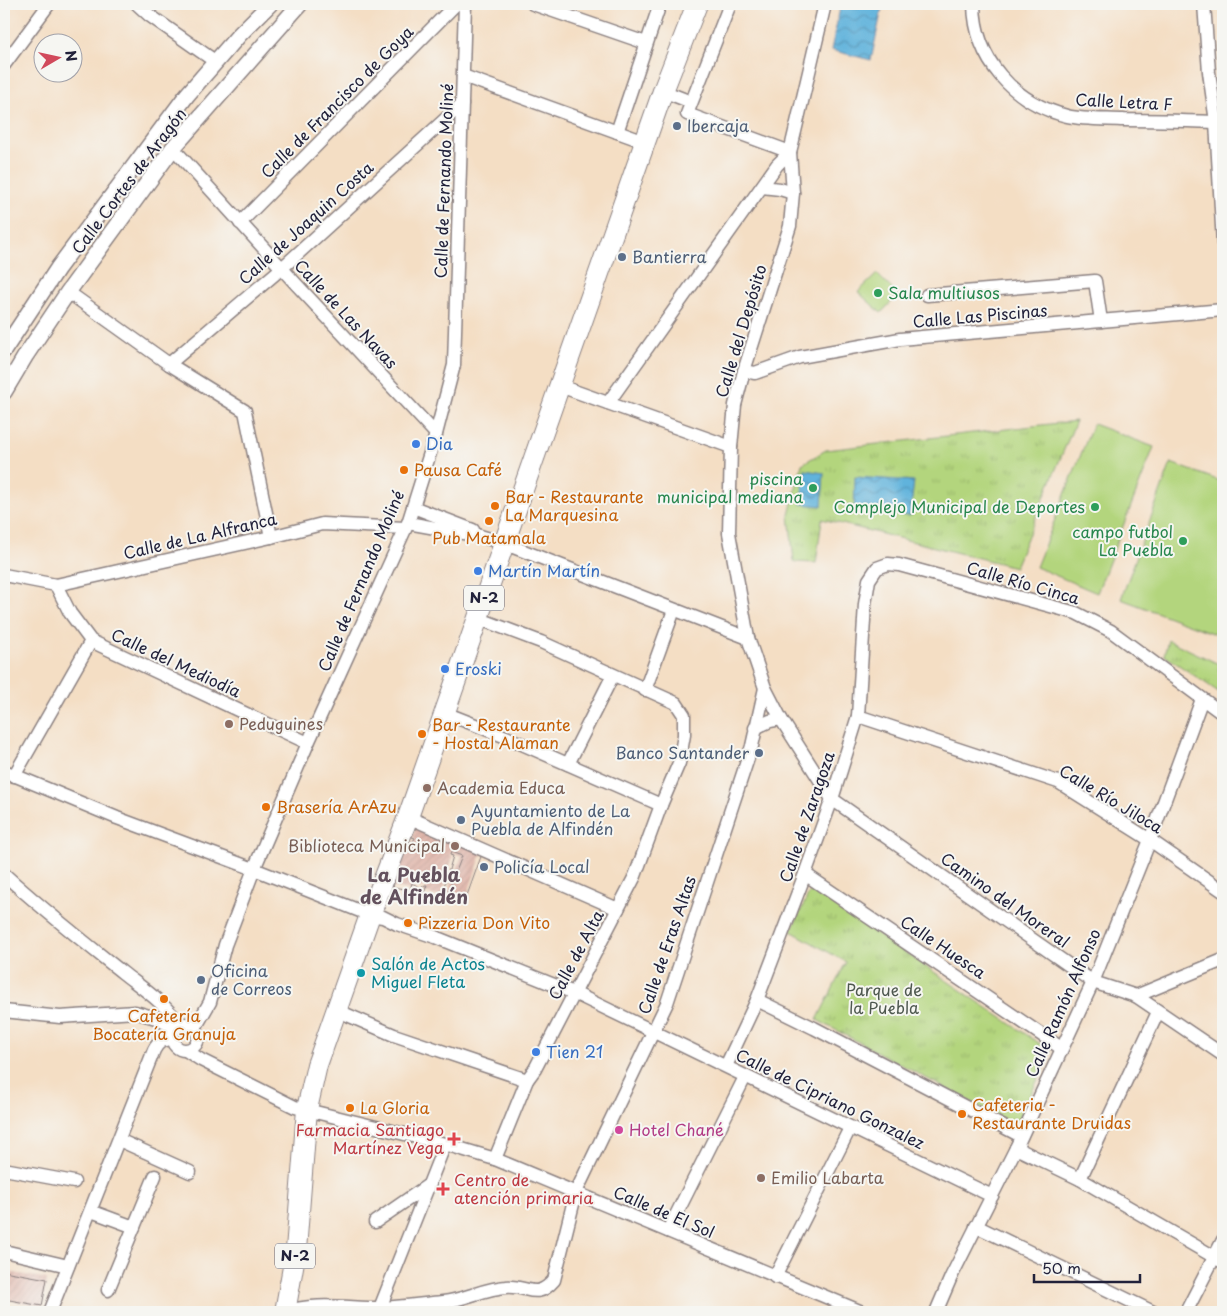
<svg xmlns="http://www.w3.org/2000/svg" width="1227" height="1316" font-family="'Playpen Sans',sans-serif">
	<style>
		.park { fill: url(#park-tufts); stroke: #6a7c5c }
		.pitch { fill: #b3d57d; stroke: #6a7c5c }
		.water { fill: url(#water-waves); stroke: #426a8c }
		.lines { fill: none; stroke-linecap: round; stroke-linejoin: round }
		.stream { stroke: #61b3dc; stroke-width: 4.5 }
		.building { fill: url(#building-hatch) }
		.minor-casing { stroke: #8b8080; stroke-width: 15 }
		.tertiary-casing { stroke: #8b8080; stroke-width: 18 }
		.trunk-casing { stroke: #8b8080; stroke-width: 22 }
		.minor { stroke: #fff; stroke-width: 12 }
		.tertiary { stroke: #fff; stroke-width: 15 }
		.trunk { stroke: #fff; stroke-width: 20 }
		.service-dot { fill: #5c6f8a; stroke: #f6f6f2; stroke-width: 2 }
		.leisure-dot { fill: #2e9e5b; stroke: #f6f6f2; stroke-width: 2 }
		.shop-dot { fill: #3f7fe0; stroke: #f6f6f2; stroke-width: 2 }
		.food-dot { fill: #e8710a; stroke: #f6f6f2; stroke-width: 2 }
		.education-dot { fill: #8d6e63; stroke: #f6f6f2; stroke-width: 2 }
		.culture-dot { fill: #0f9aa8; stroke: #f6f6f2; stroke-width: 2 }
		.hotel-dot { fill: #d1479c; stroke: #f6f6f2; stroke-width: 2 }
		.health-dot { fill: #e0444e; stroke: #f6f6f2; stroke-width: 2 }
		.labels { text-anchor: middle; stroke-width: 4; stroke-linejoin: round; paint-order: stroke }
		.shield { fill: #f6f6f2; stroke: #626272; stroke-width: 1 }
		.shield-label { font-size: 15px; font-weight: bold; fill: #22223b }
		.street-label { font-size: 16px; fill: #22223b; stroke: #f6f6f2 }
		.service-label { font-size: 16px; fill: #4e5e75; stroke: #f6f6f2; text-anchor: start }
		.leisure-label { font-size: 16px; fill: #27864d; stroke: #f6f6f2; text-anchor: end }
		.shop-label { font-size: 16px; fill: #366cbe; stroke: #f6f6f2; text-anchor: start }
		.food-label { font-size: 16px; fill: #c56008; stroke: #f6f6f2; text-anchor: start }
		.education-label { font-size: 16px; fill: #785e54; stroke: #f6f6f2; text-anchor: start }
		.culture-label { font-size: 16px; fill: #0d838f; stroke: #f6f6f2; text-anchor: start }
		.park-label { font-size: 16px; fill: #4e584f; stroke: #f6f6f2 }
		.health-label { font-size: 16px; fill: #be3a42; stroke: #f6f6f2; text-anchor: end }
		.hotel-label { font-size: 16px; fill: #b23c85; stroke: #f6f6f2; text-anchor: start }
		.quarter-label { font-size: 19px; font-weight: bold; fill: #63515d; stroke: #f6f6f2 }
	</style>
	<defs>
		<pattern id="park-tufts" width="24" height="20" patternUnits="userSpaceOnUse" patternTransform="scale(1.25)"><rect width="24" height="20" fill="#b3d57d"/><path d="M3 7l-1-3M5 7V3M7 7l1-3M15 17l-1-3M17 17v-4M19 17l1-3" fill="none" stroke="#9ab76d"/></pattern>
		<pattern id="water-waves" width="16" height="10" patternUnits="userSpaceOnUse" patternTransform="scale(1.25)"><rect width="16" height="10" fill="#61b3dc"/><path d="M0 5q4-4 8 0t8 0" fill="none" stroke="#5091b4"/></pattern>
		<pattern id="building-hatch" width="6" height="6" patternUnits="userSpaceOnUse" patternTransform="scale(1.25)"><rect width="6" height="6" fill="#dca99c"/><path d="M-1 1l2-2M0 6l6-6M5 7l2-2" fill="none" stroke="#bc9187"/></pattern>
	</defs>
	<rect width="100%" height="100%" fill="#f6f6f2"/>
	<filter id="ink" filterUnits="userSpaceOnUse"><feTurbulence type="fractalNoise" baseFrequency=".02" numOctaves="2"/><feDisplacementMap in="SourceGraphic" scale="10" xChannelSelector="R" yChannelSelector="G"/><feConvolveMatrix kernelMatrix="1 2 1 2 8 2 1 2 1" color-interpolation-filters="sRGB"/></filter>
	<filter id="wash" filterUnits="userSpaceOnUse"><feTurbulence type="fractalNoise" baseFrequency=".0096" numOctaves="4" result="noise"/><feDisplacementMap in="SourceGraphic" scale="20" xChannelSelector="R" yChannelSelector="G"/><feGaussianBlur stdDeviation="1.12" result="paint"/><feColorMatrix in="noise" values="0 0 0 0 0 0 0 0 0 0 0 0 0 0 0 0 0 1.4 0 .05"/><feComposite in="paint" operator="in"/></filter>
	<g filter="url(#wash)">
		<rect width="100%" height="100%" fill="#f4dec4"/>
		<g class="park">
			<polygon points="1076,421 1015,567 822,519 816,563 794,562 789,515 802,464 826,450"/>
			<polygon points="1168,640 1223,666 1223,695 1164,655"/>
			<polygon points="811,889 1051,1051 1016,1126 817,1020 846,962 791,931"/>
		</g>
		<g class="pitch">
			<polygon points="877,274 898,295 881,313 858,292"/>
			<polygon points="1093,424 1154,447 1097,593 1036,567"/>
			<polygon points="1171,463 1223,482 1223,637 1121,599"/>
		</g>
		<g class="water">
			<polygon points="841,4 883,4 871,60 831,50"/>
			<polygon points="805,470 824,473 822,506 801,504"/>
			<polygon points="855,477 914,481 910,516 854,511"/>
		</g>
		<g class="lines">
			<polyline class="stream" points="501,1312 524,1311 561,1312"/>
		</g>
		<g id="blocks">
			<g class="building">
				<polygon points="417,825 483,851 465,901 447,895 462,856 451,852 450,855 453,856 441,897 424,893 427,885 425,885 421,888 412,883 410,890 393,887 406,843 411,845 415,838 412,837"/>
				<polygon points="4,1271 47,1279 42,1306 4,1299"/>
			</g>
		</g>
	</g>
	<g filter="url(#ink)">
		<use href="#blocks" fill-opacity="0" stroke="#8b8080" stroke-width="1"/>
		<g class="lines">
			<defs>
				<g id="minor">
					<polyline points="137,4 149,15 216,62"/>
					<polyline points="533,4 646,43"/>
					<polyline points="730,4 687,114 790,152"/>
					<polyline points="825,4 792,144 790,152 793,193 790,226 744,371 735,405 731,447 729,533 748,638 765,688 781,719 832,799 1093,982 1136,996 1223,960"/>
					<path d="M974 4C975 60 1013 102 1067 116 1085 120 1106 119 1124 120 1155 120 1186 121 1216 122L1223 119"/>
					<polyline points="1204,4 1209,72 1216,122 1223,244"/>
					<polyline points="4,65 49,4"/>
					<polyline points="463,76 645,142"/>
					<polyline points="663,91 691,102"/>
					<polyline points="617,132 660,4"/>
					<polyline points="173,148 296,284 436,434"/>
					<polyline points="762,187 780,189 793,193"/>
					<polyline points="240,223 456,4"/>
					<polyline points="68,292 169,364 245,411 271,537"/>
					<polyline points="927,295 1095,281 1101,321"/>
					<polyline points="169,364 282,268 462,104"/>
					<polyline points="744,371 755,373 800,357 900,339 1223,310"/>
					<polyline points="560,386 731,447"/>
					<polyline points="608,403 777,165 790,152"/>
					<polyline points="413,507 473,530"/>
					<polyline points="408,523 480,536 503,543 748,638"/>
					<polyline points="4,575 56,585 271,537 322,524 405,528"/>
					<polyline points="56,585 70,613 91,641 308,743"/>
					<polyline points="480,612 480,619 541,642 676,703 684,715 684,735 679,763 661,805 635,876 535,1069 527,1080 495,1159"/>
					<polyline points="645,690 674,610"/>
					<polyline points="445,713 506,737 661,805"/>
					<polyline points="858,716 1058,782 1150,840 1223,891"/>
					<polyline points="755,728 770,721 781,719"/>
					<polyline points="568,764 613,675"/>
					<polyline points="4,771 117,818 254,869 370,915 383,917 397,924 435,937 574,993 992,1196"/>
					<polyline points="14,776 91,641"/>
					<polyline points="408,817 618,909"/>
					<path d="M4 874C42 909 83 941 123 973 142 988 166 1004 180 1025"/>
					<polyline points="805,874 1061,1048"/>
					<polyline points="1136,996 1223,1055"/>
					<polyline points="757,1000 814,1028 1021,1136"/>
					<polyline points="336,1010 394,1035 527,1080"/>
					<polyline points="4,1011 60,1017 135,1012 156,1018 175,1028"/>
					<circle cx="185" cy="1037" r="13"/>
					<polyline points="195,1028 210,1002 225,945 254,869 308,743 408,523 436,434 454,365 465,4"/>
					<polyline points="187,1051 201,1060 295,1107 445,1144 495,1159 862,1312"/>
					<polyline points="726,1066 757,1000 805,874 832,799 858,716 865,604 869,580 877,568 888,564 899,565 1076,613 1111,631 1223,714"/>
					<polyline points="119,1140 190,1172"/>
					<polyline points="1016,1148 1080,1179 1223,1262"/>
					<polyline points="4,1169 74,1182"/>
					<polyline points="1080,1179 1158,1012"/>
					<polyline points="91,1211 134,1227"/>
					<polyline points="375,1222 430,1184"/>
					<polyline points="976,1226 1153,1312"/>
					<polyline points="668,1231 745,1077"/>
					<polyline points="4,1251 68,1266"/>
					<polyline points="775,1277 850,1128"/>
					<polyline points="108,1290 155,1176"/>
					<polyline points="380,1308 445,1144"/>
					<path d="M50 1312 154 1050C158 1042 163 1039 172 1039"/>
					<path d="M284 1312C314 1302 348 1308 379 1308 400 1307 422 1304 443 1302 464 1300 485 1288 506 1287 528 1285 536 1301 554 1280L576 1192 667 1003 752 746 765 688"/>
					<polyline points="936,1312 951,1277 1016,1148 1093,982 1150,840 1202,699"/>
					<polyline points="1186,1312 1223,1240"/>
				</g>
				<g id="tertiary">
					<polyline points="4,350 58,268 187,95 239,35 270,4"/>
					<polyline points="4,392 26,355 68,292 173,148 300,4"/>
				</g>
				<polyline id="trunk" points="285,1312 296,1250 307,1109 317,1065 370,915 408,817 663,91 697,4"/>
			</defs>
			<use href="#minor" class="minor-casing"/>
			<use href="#tertiary" class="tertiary-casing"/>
			<use href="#trunk" class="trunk-casing"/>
			<use href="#minor" class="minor"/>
			<use href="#tertiary" class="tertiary"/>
			<use href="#trunk" class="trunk"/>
		</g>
	</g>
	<g class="service-dot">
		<circle cx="677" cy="126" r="5"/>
		<circle cx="622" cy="257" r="5"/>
		<circle cx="759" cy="753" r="5"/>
		<circle cx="461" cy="820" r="5"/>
		<circle cx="484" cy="867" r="5"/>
		<circle cx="201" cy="980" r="5"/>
	</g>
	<g class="leisure-dot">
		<circle cx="878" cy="293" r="5"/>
		<circle cx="813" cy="488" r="5"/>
		<circle cx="1095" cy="507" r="5"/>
		<circle cx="1183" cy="541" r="5"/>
	</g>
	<g class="shop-dot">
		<circle cx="416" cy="444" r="5"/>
		<circle cx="478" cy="571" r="5"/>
		<circle cx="445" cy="669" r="5"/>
		<circle cx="536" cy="1052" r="5"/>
	</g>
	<g class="food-dot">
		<circle cx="404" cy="470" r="5"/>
		<circle cx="495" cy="506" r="5"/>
		<circle cx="489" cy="521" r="5"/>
		<circle cx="422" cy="734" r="5"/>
		<circle cx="266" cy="807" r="5"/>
		<circle cx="408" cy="923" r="5"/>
		<circle cx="164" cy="999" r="5"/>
		<circle cx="350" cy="1108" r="5"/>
		<circle cx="962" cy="1114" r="5"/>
	</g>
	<g class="education-dot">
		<circle cx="229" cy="724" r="5"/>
		<circle cx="427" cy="788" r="5"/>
		<circle cx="455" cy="846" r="5"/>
		<circle cx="761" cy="1178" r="5"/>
	</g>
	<circle class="culture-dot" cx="361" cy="973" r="5"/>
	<circle class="hotel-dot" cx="619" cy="1130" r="5"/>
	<g class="health-dot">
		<path d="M451.5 1131.5h5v5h5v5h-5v5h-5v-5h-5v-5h5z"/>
		<path d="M440.5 1181.5h5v5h5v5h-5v5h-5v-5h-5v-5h5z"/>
	</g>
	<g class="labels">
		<g class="shield">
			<rect x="464" y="585.5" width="40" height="25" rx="4"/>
			<rect x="275" y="1243.5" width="40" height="25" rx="4"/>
		</g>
		<g class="shield-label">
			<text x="484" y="603">N-2</text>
			<text x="295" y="1261">N-2</text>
		</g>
		<g class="street-label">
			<text transform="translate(337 102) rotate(-45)" y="6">Calle de Francisco de Goya</text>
			<text transform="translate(1124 102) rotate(3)" y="6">Calle Letra F</text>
			<text transform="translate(129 181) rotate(-53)" y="6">Calle Cortes de Aragón</text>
			<text transform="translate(444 181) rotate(-88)" y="6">Calle de Fernando Moliné</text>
			<text transform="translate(306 223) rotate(-42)" y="6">Calle de Joaquin Costa</text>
			<text transform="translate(346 314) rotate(47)" y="6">Calle de Las Navas</text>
			<text transform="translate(980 316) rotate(-5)" y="6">Calle Las Piscinas</text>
			<text transform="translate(741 331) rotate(-73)" y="6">Calle del Depósito</text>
			<text transform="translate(200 536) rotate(-13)" y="6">Calle de La Alfranca</text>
			<text transform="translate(361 581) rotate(-67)" y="6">Calle de Fernando Moliné</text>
			<text transform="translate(1023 583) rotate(16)" y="6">Calle Río Cinca</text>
			<text transform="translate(176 663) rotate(25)" y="6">Calle del Mediodía</text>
			<text transform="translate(1111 799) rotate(31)" y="6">Calle Río Jiloca</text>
			<text transform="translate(807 817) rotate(-71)" y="6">Calle de Zaragoza</text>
			<text transform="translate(1005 900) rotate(35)" y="6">Camino del Moreral</text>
			<text transform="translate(667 945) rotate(-71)" y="6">Calle de Eras Altas</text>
			<text transform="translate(943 947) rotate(34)" y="6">Calle Huesca</text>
			<text transform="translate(576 955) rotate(-62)" y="6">Calle de Alta</text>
			<text transform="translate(1063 1003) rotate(-66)" y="6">Calle Ramón Alfonso</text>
			<text transform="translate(830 1099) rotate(26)" y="6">Calle de Cipriano Gonzalez</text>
			<text transform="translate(664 1212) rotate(23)" y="6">Calle de El Sol</text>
		</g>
		<g class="service-label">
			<text x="687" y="132">Ibercaja</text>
			<text x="632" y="263">Bantierra</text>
			<text x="749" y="759" text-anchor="end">Banco Santander</text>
			<text x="471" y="817">Ayuntamiento de La<tspan x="471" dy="18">Puebla de Alfindén</tspan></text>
			<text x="494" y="873">Policía Local</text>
			<text x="211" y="977">Oficina<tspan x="211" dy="18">de Correos</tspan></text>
		</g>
		<g class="leisure-label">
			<text x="888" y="299" text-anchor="start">Sala multiusos</text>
			<text x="803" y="485">piscina<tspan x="803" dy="18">municipal mediana</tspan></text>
			<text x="1085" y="513">Complejo Municipal de Deportes</text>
			<text x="1173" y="538">campo futbol<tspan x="1173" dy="18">La Puebla</tspan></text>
		</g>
		<g class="shop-label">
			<text x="426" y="450">Dia</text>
			<text x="488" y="577">Martín Martín</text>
			<text x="455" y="675">Eroski</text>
			<text x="546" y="1058">Tien 21</text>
		</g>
		<g class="food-label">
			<text x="414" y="476">Pausa Café</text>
			<text x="505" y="503">Bar - Restaurante<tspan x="505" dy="18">La Marquesina</tspan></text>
			<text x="489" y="544" text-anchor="middle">Pub Matamala</text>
			<text x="432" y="731">Bar - Restaurante<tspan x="432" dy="18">- Hostal Alaman</tspan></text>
			<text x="276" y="813">Brasería ArAzu</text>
			<text x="418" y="929">Pizzeria Don Vito</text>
			<text x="164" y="1022" text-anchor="middle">Cafetería<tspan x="164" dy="18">Bocatería Granuja</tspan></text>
			<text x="972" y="1111">Cafeteria -<tspan x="972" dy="18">Restaurante Druidas</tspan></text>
			<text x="360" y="1114">La Gloria</text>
		</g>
		<g class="education-label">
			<text x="239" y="730">Peduguines</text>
			<text x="437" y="794">Academia Educa</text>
			<text x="445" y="852" text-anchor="end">Biblioteca Municipal</text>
			<text x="771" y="1184">Emilio Labarta</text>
		</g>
		<g class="culture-label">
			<text x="371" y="970">Salón de Actos<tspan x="371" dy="18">Miguel Fleta</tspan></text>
		</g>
		<g class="park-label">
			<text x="884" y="996">Parque de<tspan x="884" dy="18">la Puebla</tspan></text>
		</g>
		<g class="health-label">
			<text x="444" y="1136">Farmacia Santiago<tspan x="444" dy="18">Martínez Vega</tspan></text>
			<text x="454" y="1186" text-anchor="start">Centro de<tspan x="454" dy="18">atención primaria</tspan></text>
		</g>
		<g class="hotel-label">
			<text x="629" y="1136">Hotel Chané</text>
		</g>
		<g class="quarter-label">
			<text x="414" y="882">La Puebla<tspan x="414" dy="22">de Alfindén</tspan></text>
		</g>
	</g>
	<rect width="1227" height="1316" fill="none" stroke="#f6f6f2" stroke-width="20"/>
	<g transform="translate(58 58) rotate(81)"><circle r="24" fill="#f6f6f2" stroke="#a1a1a9"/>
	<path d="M0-4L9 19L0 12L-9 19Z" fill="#d1495b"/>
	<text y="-8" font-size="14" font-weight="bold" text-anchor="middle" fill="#22223b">N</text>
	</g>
	<path d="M1034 1274v8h106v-8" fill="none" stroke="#22223b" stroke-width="2.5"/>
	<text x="1042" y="1274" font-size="15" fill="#22223b" stroke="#f6f6f2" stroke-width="4" paint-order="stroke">50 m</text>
</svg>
